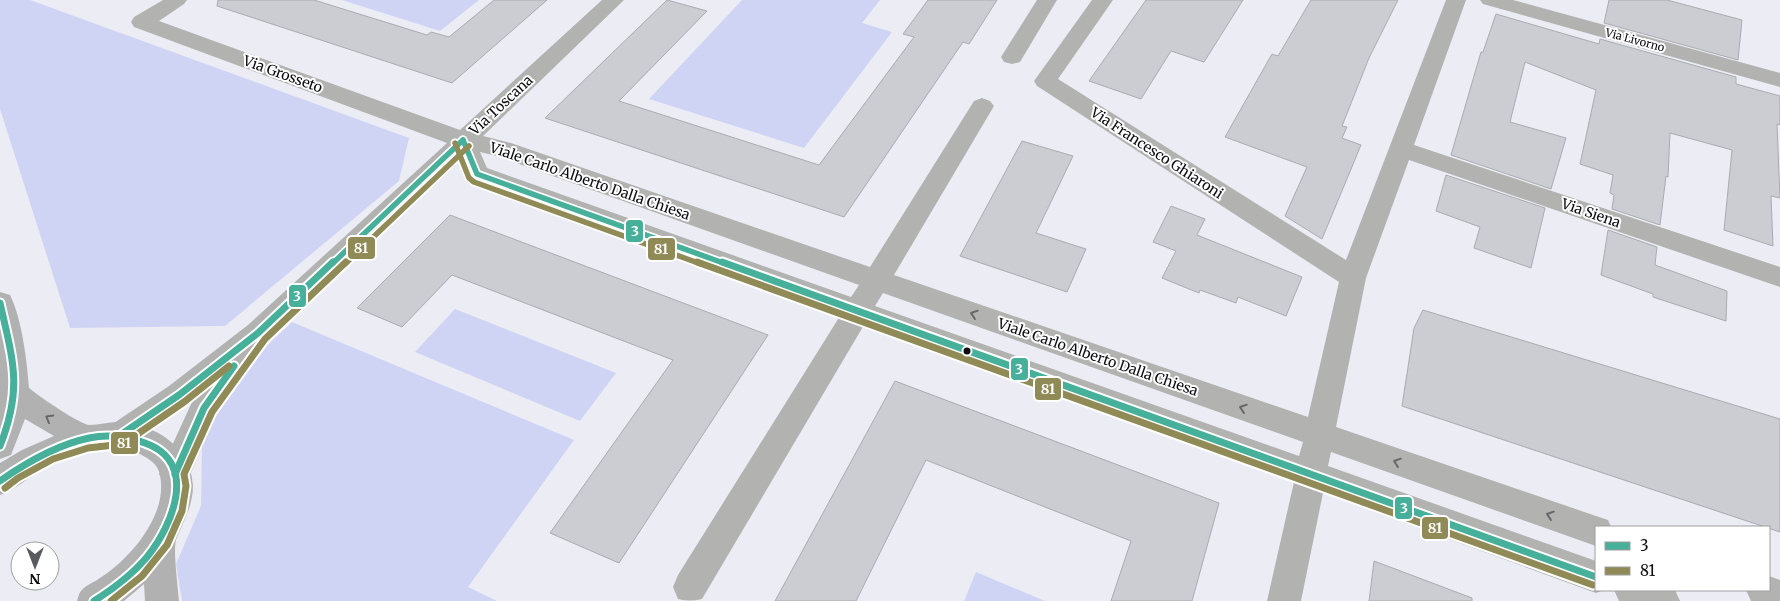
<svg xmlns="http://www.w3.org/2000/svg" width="1780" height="601" font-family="Merriweather,serif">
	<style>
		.green { fill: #cfd4f4 }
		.building { fill: #cccdd2; stroke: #aaaab0 }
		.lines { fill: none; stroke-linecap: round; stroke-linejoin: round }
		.street { fill: #b2b2b1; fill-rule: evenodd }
		.secondary { fill: #b1b1b2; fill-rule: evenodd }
		.bus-1-far1-casing { stroke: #fff; stroke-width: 9 }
		.bus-1-casing { stroke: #fff; stroke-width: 11 }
		.bus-2-far1-casing { stroke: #fff; stroke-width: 9 }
		.bus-2-casing { stroke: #fff; stroke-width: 11 }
		.bus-1-far1 { stroke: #46b09a; stroke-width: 5.5 }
		.bus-1 { stroke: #46b09a; stroke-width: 7 }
		.bus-2-far1 { stroke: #908b56; stroke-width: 5.5 }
		.bus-2 { stroke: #908b56; stroke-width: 7 }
		.oneway { stroke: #676769 }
		.oneway2 { stroke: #66676a }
		.bus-dot { fill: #0b0c11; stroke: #fff; stroke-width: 2 }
		.labels { text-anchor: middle; stroke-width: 4; stroke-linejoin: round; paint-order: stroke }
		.far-street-label { font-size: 11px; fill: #0b0c11; stroke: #fff }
		.street-label { font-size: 14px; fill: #0b0c11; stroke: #fff }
		.line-badge { stroke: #fff; stroke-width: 2 }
		.badge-label { font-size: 14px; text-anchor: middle; font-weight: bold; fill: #fff }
	</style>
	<rect width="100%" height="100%" fill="#ecedf4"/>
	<g class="green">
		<polygon points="0,0 30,0 409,138 399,181 225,326 70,328 0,109"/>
		<polygon points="342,0 479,0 440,31"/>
		<polygon points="742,0 880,0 862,23 892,32 804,148 649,99"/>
		<polygon points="455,309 616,373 580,421 415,352"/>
		<polygon points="292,322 574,440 468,587 497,601 182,601 176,564 201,506 202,446 230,380"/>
		<polygon points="976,572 1045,601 964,601"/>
	</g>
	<g class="building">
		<polygon points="218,0 314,0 427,35 431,32 449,37 494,0 547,0 452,83 217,6"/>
		<polygon points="667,0 707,11 619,101 819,165 914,37 903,34 928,0 997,0 969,44 963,42 844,217 545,118"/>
		<polygon points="1146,0 1243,0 1204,62 1171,51 1141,99 1089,81"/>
		<polygon points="1311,0 1398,0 1369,58 1342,126 1347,127 1342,138 1361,145 1322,239 1285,216 1307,167 1225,137 1272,54 1278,56"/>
		<polygon points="1609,0 1667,0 1742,20 1738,60 1604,23"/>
		<polygon points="1496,14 1599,44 1600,39 1736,77 1736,84 1780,96 1780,125 1777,124 1780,198 1771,196 1773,246 1724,230 1732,150 1670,133 1668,177 1666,176 1660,225 1612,209 1614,195 1610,193 1613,175 1580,164 1596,90 1525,62 1510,122 1566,138 1551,189 1451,155 1481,52 1483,52"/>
		<polygon points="1022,141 1073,156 1036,233 1086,249 1067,292 960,256"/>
		<polygon points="1446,175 1545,208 1531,268 1474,248 1480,227 1436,211"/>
		<polygon points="1171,206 1205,219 1197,235 1302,277 1286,316 1238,297 1236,303 1200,290 1199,293 1162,278 1176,251 1153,242"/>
		<polygon points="450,215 768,335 619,563 550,533 673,360 452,275 402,327 357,308"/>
		<polygon points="1608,230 1657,247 1655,265 1727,291 1726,321 1653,297 1653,294 1601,275"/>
		<polygon points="1423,310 1780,419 1780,532 1402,406 1414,328"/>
		<polygon points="895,381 1219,503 1192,601 1111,601 1131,541 926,460 856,601 775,601"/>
		<polygon points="1374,561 1472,598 1472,601 1369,601"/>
	</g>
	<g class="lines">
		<g class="street">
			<path d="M163 0H187L184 4 159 21 460 130 602 0H624L483 136 511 143 870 267 974 101 982 98 990 101 994 106 894 275 1308 417 1339 282 1037 86 1034 81 1092 0H1113L1058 79 1346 260 1446 0H1466L1414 145 1780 267V287L1409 160 1366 278 1336 427 1596 516 1608 520 1611 527H1596V546L1331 452 1328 466 1596 561V590H1604L1596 593 1323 493 1301 601H1267L1294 482 864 325 702 599C694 601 686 601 678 599L673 587 678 575 840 316 468 180 459 159 268 341 251 354 253 358 249 366 216 415 186 484 175 488 164 484 159 474 192 402 130 445 119 449 108 445 104 436 108 427 169 386 248 325 447 143 134 27 131 22 134 17ZM480 152 497 156 859 285 851 297 487 168ZM883 293 1303 442 1299 456 875 306Z"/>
			<polygon points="1037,0 1057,0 1020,62 1012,64 1004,62 1001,57"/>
			<polygon points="1480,0 1513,0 1780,73 1780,87 1483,4"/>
			<polygon points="1769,576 1780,580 1780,601 1751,601 1746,590 1769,590"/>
			<polygon points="1614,590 1675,590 1680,601 1619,601"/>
		</g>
		<path class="secondary" d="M0 292 10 295C22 319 27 361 29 388 39 396 80 425 90 425 99 425 108 422 117 422 154 423 191 446 193 486 193 506 183 522 176 540 173 550 178 588 179 601H145L144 584 124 601H77C78 598 79 593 81 591 85 586 92 583 97 580 113 570 127 557 139 542 153 523 165 500 160 475 158 464 149 459 140 454 110 440 69 454 42 470 28 478 16 489 0 495V463L22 450 54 436 25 419 11 455 0 459Z"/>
		<defs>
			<g id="bus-1-far1">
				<polyline points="463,140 477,174 726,264"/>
				<polyline points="332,264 463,140"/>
			</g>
			<g id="bus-1">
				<polyline points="722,262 1596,577"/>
				<path d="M0 303C13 361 23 388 0 446"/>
				<polyline points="119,436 179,395 258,333 333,262"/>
				<polyline points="175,474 204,408 234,366"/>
				<path d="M0 481C27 462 56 445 89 438 108 434 126 436 145 443 199 462 173 525 147 557 132 575 113 589 94 601"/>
			</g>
			<g id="bus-2-far1">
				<polyline points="455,143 469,178 474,182 701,264"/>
				<polyline points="345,264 469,146"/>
			</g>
			<g id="bus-2">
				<polyline points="697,262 1593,585"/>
				<polyline points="5,488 18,478 53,459 88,448 123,444 184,402 229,366"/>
				<polyline points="111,601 142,576 167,545 182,511 186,486 184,474 212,412 265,339 346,262"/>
			</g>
		</defs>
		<use href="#bus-1-far1" class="bus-1-far1-casing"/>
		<use href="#bus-1" class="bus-1-casing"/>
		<use href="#bus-2-far1" class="bus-2-far1-casing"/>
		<use href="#bus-2" class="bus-2-casing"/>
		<use href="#bus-1-far1" class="bus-1-far1"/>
		<use href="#bus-1" class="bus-1"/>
		<use href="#bus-2-far1" class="bus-2-far1"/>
		<use href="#bus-2" class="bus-2"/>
	</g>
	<defs><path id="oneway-chevron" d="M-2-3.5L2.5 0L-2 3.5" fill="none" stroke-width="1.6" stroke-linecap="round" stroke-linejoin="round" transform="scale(1.25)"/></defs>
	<g class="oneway">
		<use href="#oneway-chevron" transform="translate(974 314) rotate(-161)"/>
		<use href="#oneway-chevron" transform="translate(1243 408) rotate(-161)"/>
		<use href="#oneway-chevron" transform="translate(1397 462) rotate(-161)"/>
		<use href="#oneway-chevron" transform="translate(1550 515) rotate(-161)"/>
	</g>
	<use class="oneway2" href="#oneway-chevron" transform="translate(49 418) rotate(-150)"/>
	<circle class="bus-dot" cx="967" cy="351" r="4.5"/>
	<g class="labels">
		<g class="far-street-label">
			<text transform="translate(1635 40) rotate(15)" y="4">Via Livorno</text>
		</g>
		<g class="street-label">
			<text transform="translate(283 74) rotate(20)" y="5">Via Grosseto</text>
			<text transform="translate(501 105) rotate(-43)" y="5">Via Toscana</text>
			<text transform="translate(1157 153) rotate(33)" y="5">Via Francesco Ghiaroni</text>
			<text transform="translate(590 181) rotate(19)" y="5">Viale Carlo Alberto Dalla Chiesa</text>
			<text transform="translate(1591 213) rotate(19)" y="5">Via Siena</text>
			<text transform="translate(1098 357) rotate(19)" y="5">Viale Carlo Alberto Dalla Chiesa</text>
		</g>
	</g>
	<g class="line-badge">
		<rect x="625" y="219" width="19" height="24" rx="5" fill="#46b09a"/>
		<rect x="347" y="236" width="29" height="24" rx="5" fill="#908b56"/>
		<rect x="647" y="237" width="29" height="24" rx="5" fill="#908b56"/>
		<rect x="288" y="284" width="19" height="24" rx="5" fill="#46b09a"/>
		<rect x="1010" y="357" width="19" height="24" rx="5" fill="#46b09a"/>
		<rect x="1034" y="377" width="28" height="24" rx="5" fill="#908b56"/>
		<rect x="110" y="431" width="29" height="24" rx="5" fill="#908b56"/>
		<rect x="1394" y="496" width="19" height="24" rx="5" fill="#46b09a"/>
		<rect x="1421" y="516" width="28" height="24" rx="5" fill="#908b56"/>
	</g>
	<g class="badge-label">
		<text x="635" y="236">3</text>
		<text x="361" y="253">81</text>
		<text x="661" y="254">81</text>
		<text x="297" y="301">3</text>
		<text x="1019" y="374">3</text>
		<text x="1048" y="394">81</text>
		<text x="124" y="448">81</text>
		<text x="1404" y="513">3</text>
		<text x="1435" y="533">81</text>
	</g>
	<rect x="1595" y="526" width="175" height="65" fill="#ffffff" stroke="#9d9ea0"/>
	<rect x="1605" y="542" width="25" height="8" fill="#46b09a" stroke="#9d9ea0"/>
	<text x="1640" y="551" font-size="15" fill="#0b0c11">3</text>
	<rect x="1605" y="567" width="25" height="8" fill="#908b56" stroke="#9d9ea0"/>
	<text x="1640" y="576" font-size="15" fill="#0b0c11">81</text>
	<g transform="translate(35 566) rotate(180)"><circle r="24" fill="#ffffff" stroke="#9d9ea0"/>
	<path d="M0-4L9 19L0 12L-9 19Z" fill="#5a5b60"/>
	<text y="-8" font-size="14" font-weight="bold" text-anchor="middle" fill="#0b0c11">N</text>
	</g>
</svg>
